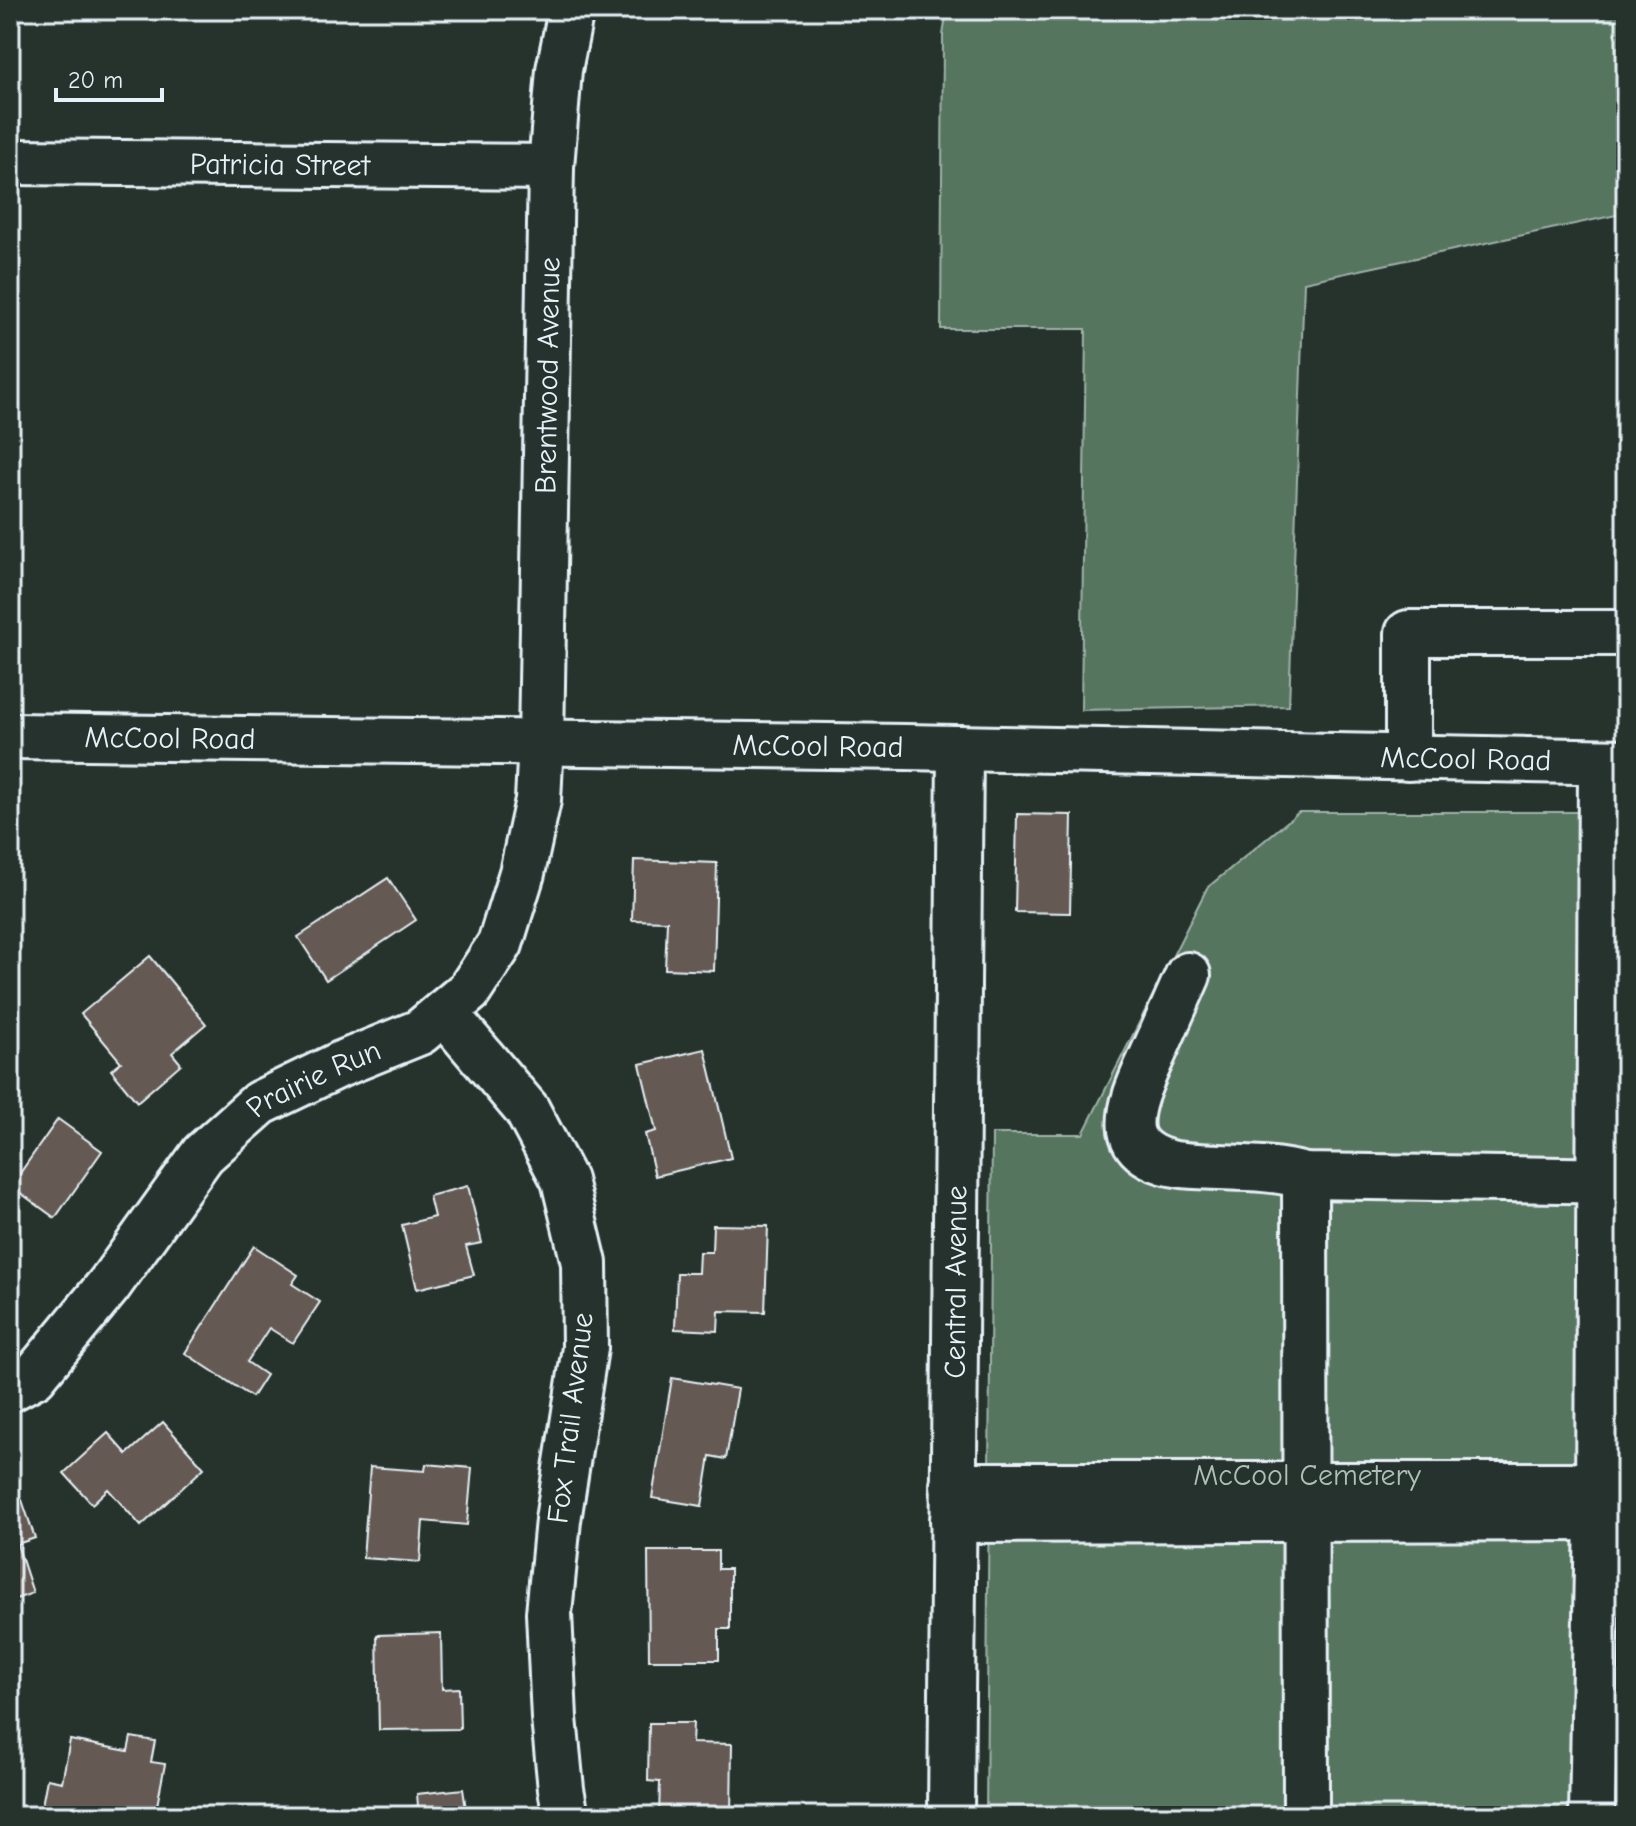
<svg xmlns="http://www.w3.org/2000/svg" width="1636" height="1826" font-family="'Comic Neue',sans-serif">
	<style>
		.green { fill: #56755e; stroke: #9fb3ab; stroke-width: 2 }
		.building { fill: #655a52; stroke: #e8f1f8; stroke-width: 2 }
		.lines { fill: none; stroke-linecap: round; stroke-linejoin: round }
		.minor-casing { stroke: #e8f1f8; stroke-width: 50 }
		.minor { stroke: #26332d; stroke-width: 44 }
		.labels { text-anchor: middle; stroke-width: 6; stroke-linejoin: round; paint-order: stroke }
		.street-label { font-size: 30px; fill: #e8f1f8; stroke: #26332d }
		.park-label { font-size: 30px; fill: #aebfba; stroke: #26332d }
	</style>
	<rect width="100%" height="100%" fill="#26332d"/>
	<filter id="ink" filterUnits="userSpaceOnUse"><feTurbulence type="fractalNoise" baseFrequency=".0125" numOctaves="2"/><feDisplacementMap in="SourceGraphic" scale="16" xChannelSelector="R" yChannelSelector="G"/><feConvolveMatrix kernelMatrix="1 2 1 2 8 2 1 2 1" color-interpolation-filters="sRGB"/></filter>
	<g filter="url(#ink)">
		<g class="green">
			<polygon points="947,10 1626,10 1626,213 1304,282 1289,706 1081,710 1086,329 941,329 943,35"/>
			<polygon points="1299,812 1626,812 1626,1816 986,1816 992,1134 1083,1134 1207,888"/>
		</g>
		<g class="building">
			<polygon points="1017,814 1072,815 1070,913 1015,912"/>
			<polygon points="634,860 717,863 714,971 665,969 667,921 632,920"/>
			<polygon points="388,878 416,920 326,980 298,937"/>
			<polygon points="150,956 206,1024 172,1053 181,1064 137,1102 111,1070 121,1062 81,1014"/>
			<polygon points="705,1049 731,1158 655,1176 645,1134 656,1131 640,1064"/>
			<polygon points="58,1119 102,1151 55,1218 11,1186"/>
			<polygon points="468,1186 482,1243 466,1246 474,1275 417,1289 402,1225 434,1217 429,1196"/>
			<polygon points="713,1225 768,1226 765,1312 719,1311 718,1331 675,1329 677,1273 698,1273 699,1252 712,1252"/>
			<polygon points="254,1246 298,1275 292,1284 320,1302 293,1343 269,1328 247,1362 266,1375 252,1397 185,1353"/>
			<polygon points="672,1378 738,1389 726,1459 710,1456 702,1506 652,1498"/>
			<polygon points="163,1422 204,1468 141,1526 108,1489 92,1504 64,1473 108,1433 127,1454"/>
			<polygon points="426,1464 472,1468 467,1525 423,1521 420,1562 363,1558 370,1467 425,1471"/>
			<polygon points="22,1500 35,1538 17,1544 33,1593 10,1601 10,1504"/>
			<polygon points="648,1551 718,1551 718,1569 730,1569 730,1629 719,1629 719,1660 649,1660"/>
			<polygon points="441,1633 442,1689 459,1688 460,1729 379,1730 377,1635"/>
			<polygon points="649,1723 693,1723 692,1743 732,1744 731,1816 659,1816 660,1782 648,1781"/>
			<polygon points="131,1737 155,1741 151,1762 165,1764 155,1816 137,1816 101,1809 99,1816 40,1816 47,1779 62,1782 70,1740 128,1751"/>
			<polygon points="463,1789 467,1816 387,1816 387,1810 418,1806 417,1794"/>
		</g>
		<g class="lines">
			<defs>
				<g id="minor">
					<path id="s1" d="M10 162 551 167"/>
					<path id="s2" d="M10 736 906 747 1626 762"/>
					<polyline points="1408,758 1408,633 1626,633"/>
					<path d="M1188 975C1178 998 1168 1020 1158 1043 1148 1067 1127 1103 1131 1130 1135 1154 1162 1163 1183 1165 1225 1169 1264 1165 1305 1176L1626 1181"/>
					<polyline points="444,1012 527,1110 564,1180 584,1263 585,1348 558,1520 549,1613 554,1718 561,1789 566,1816"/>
					<polyline points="1305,1176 1306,1816"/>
					<path id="s3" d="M10 1389 34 1376 109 1285 203 1154 260 1103 341 1064 420 1032 469 991 500 944 522 873 538 800 541 742 551 167 559 70 571 10"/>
					<polyline points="953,1485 1626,1485"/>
					<polyline points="953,1520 1626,1518"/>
					<path id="s4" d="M951 1816 960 748"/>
					<polyline points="1592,1816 1598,1518 1601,762"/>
				</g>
			</defs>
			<use href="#minor" class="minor-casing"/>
			<use href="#minor" class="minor"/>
		</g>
	</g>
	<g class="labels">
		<g class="street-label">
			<text dy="10" stroke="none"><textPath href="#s1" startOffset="270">Patricia Street</textPath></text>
			<text dy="10" stroke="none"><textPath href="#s3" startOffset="1252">Brentwood Avenue</textPath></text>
			<text dy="10" stroke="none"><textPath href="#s2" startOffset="160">McCool Road</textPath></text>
			<text dy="10" stroke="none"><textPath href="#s2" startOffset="808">McCool Road</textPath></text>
			<text dy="10" stroke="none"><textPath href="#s2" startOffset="1456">McCool Road</textPath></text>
			<text dy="10" stroke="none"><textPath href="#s3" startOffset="442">Prairie Run</textPath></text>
			<text dy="10" stroke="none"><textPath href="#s4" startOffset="534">Central Avenue</textPath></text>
			<text transform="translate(570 1418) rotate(-83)" y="10">Fox Trail Avenue</text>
		</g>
		<g class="park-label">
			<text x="1307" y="1485">McCool Cemetery</text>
		</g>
	</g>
	<rect width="1636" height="1826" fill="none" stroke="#26332d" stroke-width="40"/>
	<rect x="20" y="20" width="1596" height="1786" fill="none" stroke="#e8f1f8" stroke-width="3" filter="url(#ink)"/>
	<path d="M56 88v12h106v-12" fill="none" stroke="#e8f1f8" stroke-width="4"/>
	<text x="68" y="88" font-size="24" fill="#e8f1f8" stroke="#26332d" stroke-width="6" paint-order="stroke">20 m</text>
</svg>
